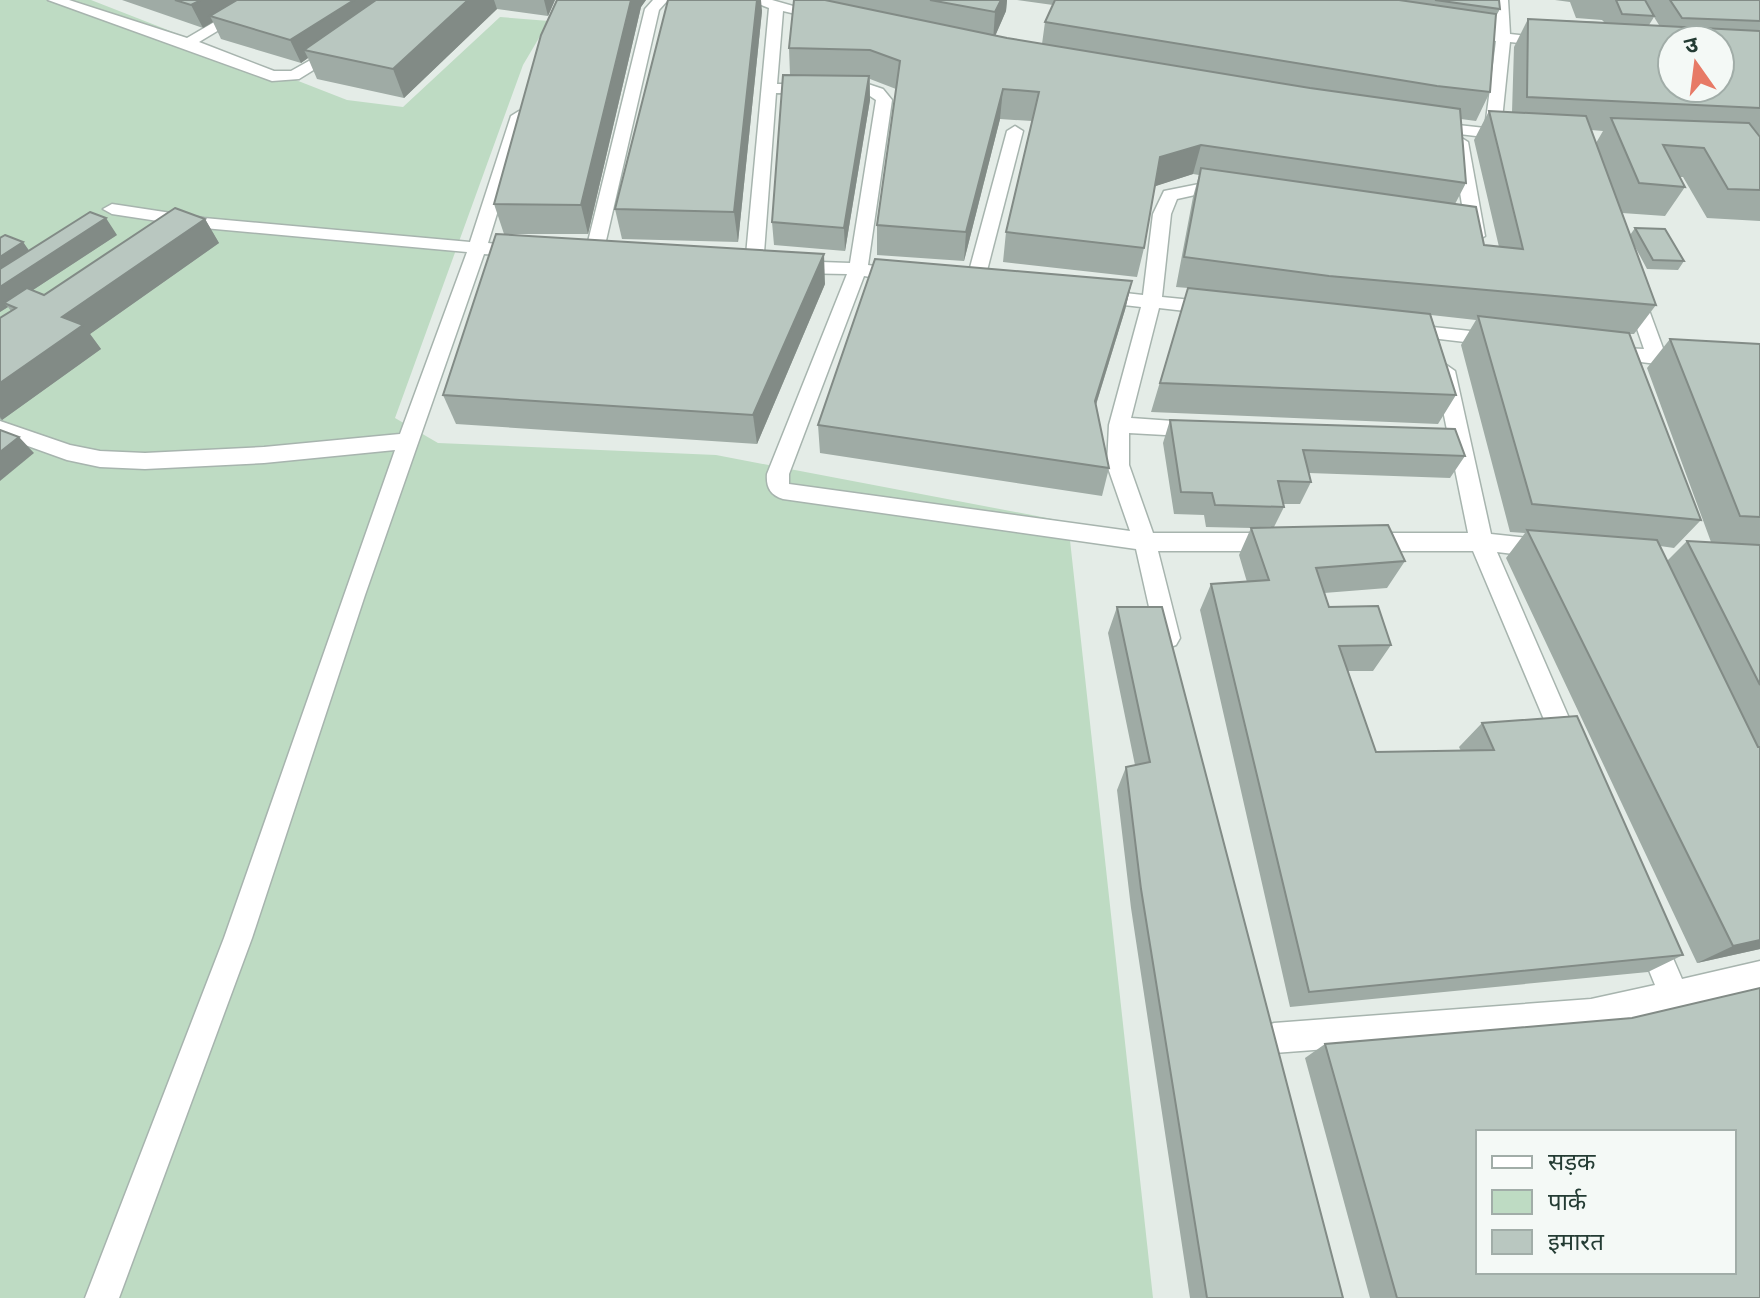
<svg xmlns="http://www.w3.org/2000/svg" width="1760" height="1298" font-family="'Source Sans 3','Noto Sans Devanagari',sans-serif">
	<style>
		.green { fill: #bedbc3 }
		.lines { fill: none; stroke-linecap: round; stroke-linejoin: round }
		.minor-casing { stroke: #a7b4ae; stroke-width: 3 }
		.minor { fill: #fff; fill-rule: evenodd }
		.wall { fill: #9faba5; fill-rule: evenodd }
		.shaded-wall { fill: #828b86 }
		.building { fill: #b9c7c0; stroke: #828b86; stroke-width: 2; fill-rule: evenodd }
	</style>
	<rect width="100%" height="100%" fill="#e4ece7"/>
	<polygon class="green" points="0,0 91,0 347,100 403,107 500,17 549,21 523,65 395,418 438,443 716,455 1068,522 1153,1298 0,1298"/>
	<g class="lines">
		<defs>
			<g id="minor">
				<polygon points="48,0 69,0 187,38 252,0 269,0 199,42 274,71 291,71 332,48 337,47 344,51 299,79 272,81"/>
				<polygon points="653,0 668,0 659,10 602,258 593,264 584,258 645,9"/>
				<path d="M748 0H772L832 17 825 21 783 11 777 84H868L883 89 892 100 868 265 902 270 911 276 902 282 864 276 789 474V484L1130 531 1107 465 1109 425 1141 307 1098 302 1089 296 1098 290 1143 295 1153 214 1164 191 1204 183 1233 187 1235 191 1227 196 1204 193 1177 199 1171 214 1162 297 1212 302 1221 308 1212 314 1159 308 1131 418 1201 423 1208 425 1211 430 1208 435 1201 437 1129 433V465L1153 533H1275L1283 536 1286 542 1283 548 1275 551H1158L1180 638 1176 645 1168 648 1160 645 1156 638 1136 549 783 499C770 495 766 487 767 474L847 274 792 273 783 267 792 261 850 263 876 100 867 94 776 93 763 266 760 270H748L745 266 769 8Z"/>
				<polygon points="1494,0 1508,0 1510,34 1549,38 1556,42 1549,46 1510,42 1501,129 1516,132 1518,135 1510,140 1425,130 1423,127 1431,122 1485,128 1496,41 1462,37 1455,33 1462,29 1495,32"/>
				<polygon points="519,111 527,116 488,243 523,247 532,252 523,257 484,254 365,595 252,938 119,1298 85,1298 224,938 395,450 264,463 145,469 100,467 67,460 0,436 0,421 70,445 100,451 145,453 264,447 400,434 467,252 204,228 112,214 103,209 112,204 204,218 470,242 511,116"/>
				<polygon points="1015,126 1023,131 983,286 974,292 968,290 965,286 1007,131"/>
				<polygon points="1460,137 1468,142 1485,236 1476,241 1467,236 1452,142"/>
				<polygon points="1633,285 1642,291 1664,351 1693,354 1696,359 1693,364 1657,364 1600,357 1597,352 1600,347 1644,349 1624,291"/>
				<polygon points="1404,324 1499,334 1509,340 1499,346 1397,334 1394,330 1397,326"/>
				<polygon points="1445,364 1455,371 1491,534 1546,540 1554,543 1557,549 1554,555 1546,558 1497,552 1582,748 1578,756 1569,759 1560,756 1556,748 1473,551 1363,551 1355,548 1352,542 1355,536 1363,533 1468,533 1435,371"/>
				<polygon points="1649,922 1659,926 1682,979 1760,961 1760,991 1591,1029 1274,1053 1263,1049 1259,1038 1263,1027 1274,1023 1591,999 1655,985 1635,936 1639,926"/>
			</g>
		</defs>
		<use href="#minor" class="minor-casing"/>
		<use href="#minor" class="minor"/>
	</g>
	<g class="wall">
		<polygon points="122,0 555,0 548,16 497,9 404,98 317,79 308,58 301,63 221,39 213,22 203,28"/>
		<polygon points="557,0 646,0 641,7 588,234 504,234 494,204"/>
		<path d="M794 0H1007L1006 11 995 36 1042 44 1045 22 1053 5 1017 0H1499L1500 9 1495 18 1490 92 1476 121 1461 119 1466 183 1455 204 1484 245 1499 247 1474 140 1489 111 1512 112 1514 47 1528 19 1604 22 1602 20 1576 18 1570 2 1555 0H1760V221L1707 218 1683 177H1680L1685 187 1665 216 1622 213 1630 235 1635 228 1684 261 1678 270 1647 269 1632 241 1656 305 1634 334H1629L1701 520 1674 548 1660 546 1667 561 1687 541 1711 542 1647 368 1670 339 1760 344V949L1697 963 1506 558 1525 533 1510 532 1461 345 1476 320 1431 315 1456 395 1438 424 1151 412 1188 288 1176 287 1193 197 1199 175 1193 174 1155 186 1144 248 1137 277 1003 262 1006 232 1032 121 1000 119 964 261 877 255V225L896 89 870 79V100L845 251 774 245 772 222 790 75 789 48ZM1654 17 1659 25H1649ZM1591 130 1603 131 1596 143Z"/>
		<polygon points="762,11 738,242 622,239 615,209"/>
		<polygon points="205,219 219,243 90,334 101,349 2,420 0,419 0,318 11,311 8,307 0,312 0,238 23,242 29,251 117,235 33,290 44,295"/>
		<polygon points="1132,281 1125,310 1096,405 1109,468 1102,496 820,453 818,425"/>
		<polygon points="825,284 757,444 456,424 443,395"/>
		<polygon points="1170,420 1465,456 1450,478 1309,473 1311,482 1300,504 1283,504 1284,507 1274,527 1405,561 1387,588 1324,593 1329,607 1391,645 1373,671 1348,671 1376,752 1461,751 1459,747 1482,723 1683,955 1648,972 1290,1007 1200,610 1211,584 1247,582 1239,555 1251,528 1206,527 1204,515 1174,514 1163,443"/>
		<polygon points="1117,607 1343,1298 1190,1298 1131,908 1117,790 1126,767 1135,765 1108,633"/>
		<polygon points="1632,1018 1760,1298 1370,1298 1305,1058 1325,1044"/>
	</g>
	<g class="shaded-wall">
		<polygon points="201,0 252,0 210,16 213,22 203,28 191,5"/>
		<polygon points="354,0 398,0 304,50 308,58 301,63 290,40"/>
		<polygon points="468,0 494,0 497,9 404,98 393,69"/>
		<polygon points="544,0 555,0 548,16"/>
		<polygon points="631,0 646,0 641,7 588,234 581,205"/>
		<polygon points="757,0 761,0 762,11 738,242 734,212"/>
		<polygon points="1001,0 1007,0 1006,11 993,41 995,12"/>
		<polygon points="869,76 870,100 845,251 844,228"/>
		<polygon points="1003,89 1000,119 964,261 966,232"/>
		<polygon points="1201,145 1193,174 1153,187 1160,157"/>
		<polygon points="106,218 117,235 10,305 4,303 8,307 0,312 0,287"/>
		<polygon points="205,219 219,243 90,334 101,349 2,420 0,417 0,383 62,317"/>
		<polygon points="23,242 35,259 0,281 0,257"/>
		<polygon points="824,254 825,284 757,444 753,415"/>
		<polygon points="1132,281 1125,310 1088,430 1095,401"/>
		<polygon points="19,437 34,453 0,481 0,452"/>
		<polygon points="1760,940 1760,949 1697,963 1733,946"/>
	</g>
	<g class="building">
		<polygon points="175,0 201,0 191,5"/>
		<polygon points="237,0 354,0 290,40 210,16"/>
		<polygon points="376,0 468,0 393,69 304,50"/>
		<polygon points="557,0 631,0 581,205 494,204 541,35"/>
		<polygon points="668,0 757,0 734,212 615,209"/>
		<polygon points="794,0 825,0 1007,38 1310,88 1460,109 1466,183 1201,145 1160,157 1144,248 1006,232 1039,92 1003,89 966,232 877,225 900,61 870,50 789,48"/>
		<polygon points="930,0 1001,0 995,12"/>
		<polygon points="1055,0 1399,0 1496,14 1490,92 1437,86 1045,22"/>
		<polygon points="1435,0 1499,0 1500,9"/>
		<polygon points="1616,0 1645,0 1654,16 1622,14"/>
		<polygon points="1670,0 1760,0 1760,21 1682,18"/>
		<path d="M1528 19 1760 31V108L1527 97ZM1672 40H1720V88H1672Z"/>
		<polygon points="783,75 869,76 844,228 772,222"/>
		<polygon points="1489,111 1586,116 1656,305 1329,276 1184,257 1201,168 1476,207 1484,245 1523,249"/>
		<polygon points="1611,118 1749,123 1760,137 1760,190 1728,189 1704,148 1663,145 1685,187 1639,183"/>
		<polygon points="175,208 205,219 62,317 83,325 0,383 0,318 16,308 4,303 27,288 44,295"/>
		<polygon points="90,212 106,218 0,287 0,269"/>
		<polygon points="1635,228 1665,229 1684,261 1653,260"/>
		<polygon points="496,234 824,254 753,415 443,395"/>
		<polygon points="5,235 23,242 0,257 0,238"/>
		<polygon points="875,259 1132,281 1095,401 1109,468 818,425"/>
		<polygon points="1188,288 1430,314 1456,395 1160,383"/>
		<polygon points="1478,316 1629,333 1701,520 1532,504"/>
		<polygon points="1670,339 1760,344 1760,517 1740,516"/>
		<polygon points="1170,420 1455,429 1465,456 1303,450 1311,482 1278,481 1284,507 1215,505 1212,493 1181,492"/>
		<polygon points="0,430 19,437 0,452"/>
		<polygon points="1388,525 1405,561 1316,568 1329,607 1378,606 1391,645 1339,646 1376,752 1494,750 1482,723 1577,716 1683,955 1309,992 1211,584 1269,580 1251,528"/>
		<polygon points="1527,530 1657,540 1758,747 1760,747 1760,940 1733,946"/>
		<polygon points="1687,541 1760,545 1760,685"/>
		<polygon points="1117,607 1162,607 1343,1298 1207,1298 1141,889 1126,767 1150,762"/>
		<path d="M1760 988V1298H1397L1325 1044 1632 1018ZM1478 1132H1734V1272H1478Z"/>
	</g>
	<rect x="1476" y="1130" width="260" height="144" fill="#f4f9f6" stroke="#a1ada8" stroke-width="2"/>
	<rect x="1492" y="1156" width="40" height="12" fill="#ffffff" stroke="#a1ada8" stroke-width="2"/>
	<text x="1548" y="1170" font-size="24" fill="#243c34">सड़क</text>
	<rect x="1492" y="1190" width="40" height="24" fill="#bedbc3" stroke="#a1ada8" stroke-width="2"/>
	<text x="1548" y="1210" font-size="24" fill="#243c34">पार्क</text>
	<rect x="1492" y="1230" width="40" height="24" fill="#b9c7c0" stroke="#a1ada8" stroke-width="2"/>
	<text x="1548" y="1250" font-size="24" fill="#243c34">इमारत</text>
	<g transform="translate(1696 64) rotate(346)"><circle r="38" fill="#f4f9f6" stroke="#a1ada8" stroke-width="2"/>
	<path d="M0-6L14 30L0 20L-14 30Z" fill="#e77a66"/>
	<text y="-12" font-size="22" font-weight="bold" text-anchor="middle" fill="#243c34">उ</text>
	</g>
</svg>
